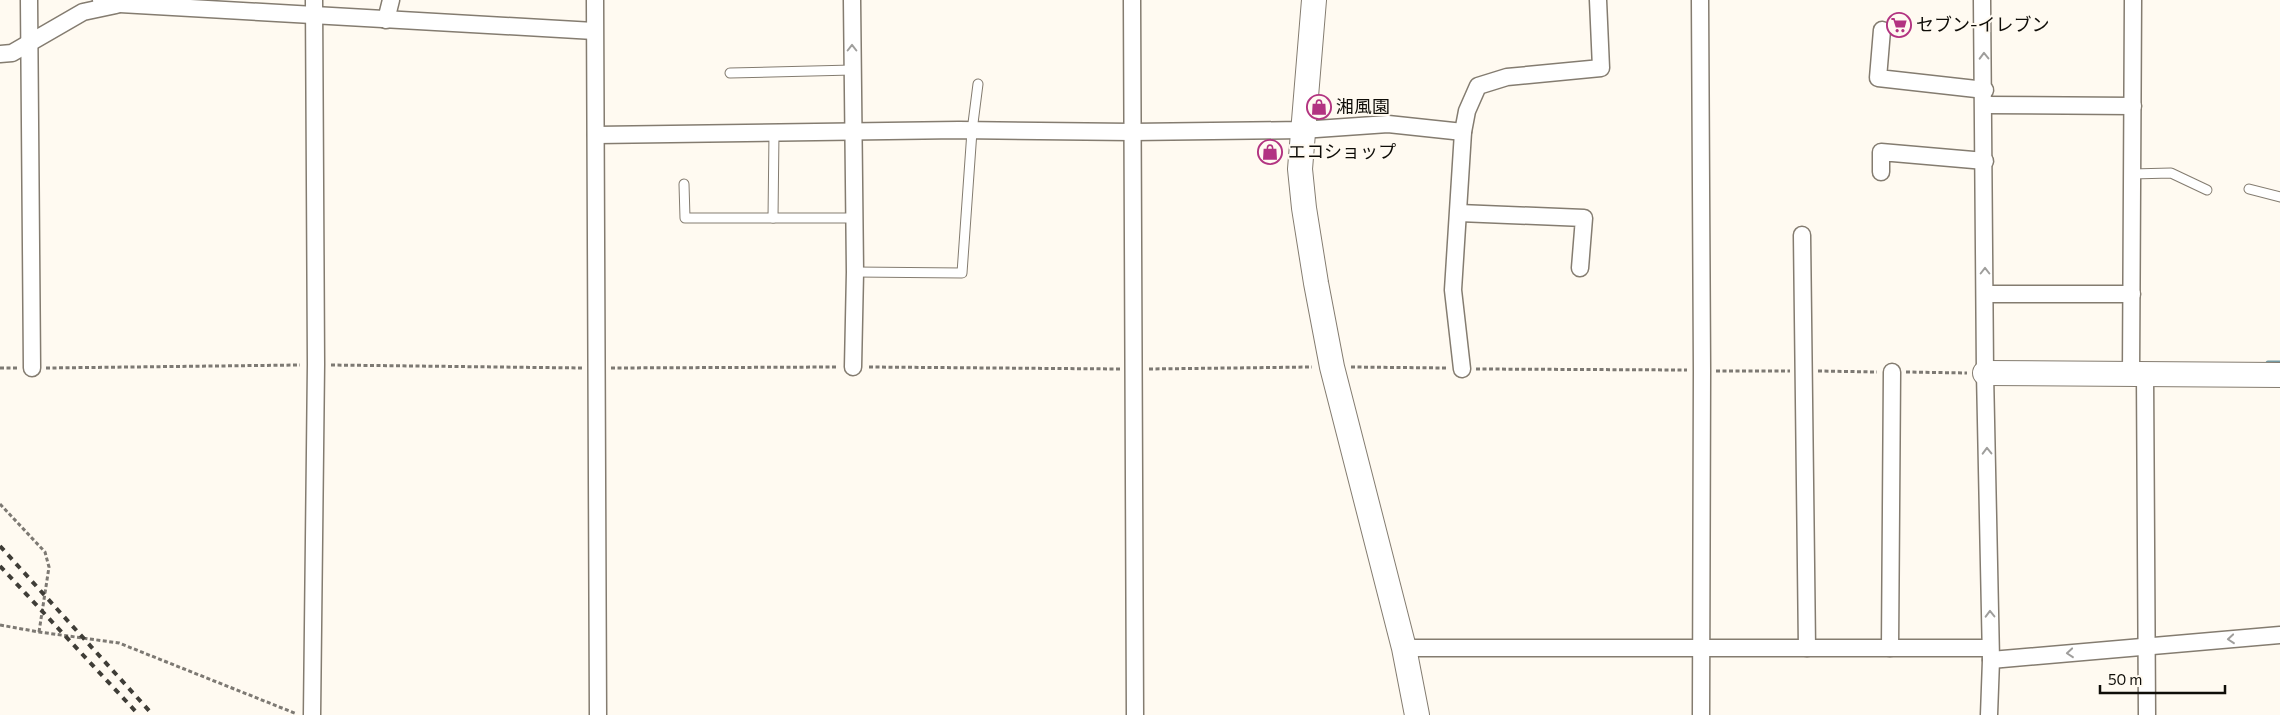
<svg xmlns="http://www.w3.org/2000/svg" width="2280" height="715" font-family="Commissioner,'Noto Sans JP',sans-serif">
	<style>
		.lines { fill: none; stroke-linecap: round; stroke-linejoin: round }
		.stream { stroke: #759ca6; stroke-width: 5 }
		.lane-casing { stroke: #847c70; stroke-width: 11 }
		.street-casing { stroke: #847c70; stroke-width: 19 }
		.secondary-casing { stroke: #847c70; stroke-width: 26 }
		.path { stroke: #7d7973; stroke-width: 3; stroke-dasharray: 4 2.5; stroke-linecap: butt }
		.lane { stroke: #fff; stroke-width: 9 }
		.street { stroke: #fff; stroke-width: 16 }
		.secondary { stroke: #fff; stroke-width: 24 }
		.rail { stroke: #3f3d37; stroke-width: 4; stroke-dasharray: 6 6; stroke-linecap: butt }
		.oneway { stroke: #9f9e9c }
		.labels { text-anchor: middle; stroke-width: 4; stroke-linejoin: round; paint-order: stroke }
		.poi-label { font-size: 18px; fill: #0f0d08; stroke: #fffaf1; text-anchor: start }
	</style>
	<rect width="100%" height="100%" fill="#fffaf1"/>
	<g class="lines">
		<polyline class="stream" points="2268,363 2280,363"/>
		<defs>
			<g id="lane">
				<polyline points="730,73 852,70"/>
				<polyline points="2132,174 2171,173 2207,190"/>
				<polyline points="684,184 685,218 854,218"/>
				<polyline points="2249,189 2280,197"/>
				<polyline points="773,218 774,133"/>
				<polyline points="855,272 962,273 972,131 978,84"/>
			</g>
			<g id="street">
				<polyline points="29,0 32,368"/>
				<polyline points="101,0 120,4 594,31"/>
				<polyline points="595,0 598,715"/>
				<polyline points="852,0 855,272 853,367"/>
				<polyline points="1132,0 1135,715"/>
				<polyline points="1700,0 1702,371 1701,715"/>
				<polyline points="1982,0 1985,373 1991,660 1989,715"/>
				<polyline points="386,20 391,0"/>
				<polyline points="1882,30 1878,78 1985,90"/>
				<polyline points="0,54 12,53 83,12 116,5"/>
				<polyline points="1985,105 2133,106"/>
				<polyline points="596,135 959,130 1132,132 1302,130 1388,124 1463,132"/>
				<polyline points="1881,172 1881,152 1985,161"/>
				<polyline points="1459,213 1584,218 1580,268"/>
				<polyline points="1802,235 1807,648"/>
				<polyline points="1985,294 2132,294"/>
				<polyline points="1462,369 1453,290 1463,132 1467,111 1478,86 1507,77 1601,68 1598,0"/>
				<polyline points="2131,374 2133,0"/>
				<polyline points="2145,374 2147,715"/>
				<polyline points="1404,648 1990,648"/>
				<polyline points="1890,648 1892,372"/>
				<polyline points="1991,660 2280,635"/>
				<polyline points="312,715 316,364 314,0"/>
			</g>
			<g id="secondary">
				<polyline points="1314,0 1300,169 1304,208 1316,283 1332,367 1404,648 1417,715"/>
				<polyline points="1985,373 2280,375"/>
			</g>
		</defs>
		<use href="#lane" class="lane-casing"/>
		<use href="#street" class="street-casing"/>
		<use href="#secondary" class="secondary-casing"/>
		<g class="path">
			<polyline points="331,365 582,368"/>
			<polyline points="869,367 1120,369"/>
			<polyline points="1351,367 1447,368"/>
			<polyline points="0,368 17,368"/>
			<polyline points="46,368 300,365"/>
			<polyline points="611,368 837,367"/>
			<polyline points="1149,369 1312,367"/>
			<polyline points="1476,369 1687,370"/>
			<polyline points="1716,371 1790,371"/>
			<polyline points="1818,371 1877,372"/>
			<polyline points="1906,372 1967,373"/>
			<polyline points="0,504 45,552 49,567 39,632"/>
			<polyline points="0,625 39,632 119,643 297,714"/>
		</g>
		<use href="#lane" class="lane"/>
		<use href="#street" class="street"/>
		<use href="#secondary" class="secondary"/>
		<g class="rail">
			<polyline points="0,546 153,715"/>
			<polyline points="0,566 139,715"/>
		</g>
	</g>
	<defs><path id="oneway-chevron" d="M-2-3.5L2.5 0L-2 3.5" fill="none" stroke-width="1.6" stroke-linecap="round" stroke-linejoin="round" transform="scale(1.25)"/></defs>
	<g class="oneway">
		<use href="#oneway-chevron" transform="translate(852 48) rotate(-90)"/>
		<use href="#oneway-chevron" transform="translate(1984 56) rotate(-91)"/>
		<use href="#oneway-chevron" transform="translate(1985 271) rotate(-90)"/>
		<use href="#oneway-chevron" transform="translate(1987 451) rotate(-91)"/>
		<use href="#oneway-chevron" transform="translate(1990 614) rotate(-91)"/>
		<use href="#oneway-chevron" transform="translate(2231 639) rotate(175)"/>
		<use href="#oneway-chevron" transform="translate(2070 653) rotate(175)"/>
	</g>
	<defs>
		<symbol id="supermarket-ring" viewBox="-11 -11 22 22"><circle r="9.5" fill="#fffaf1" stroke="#b23381" stroke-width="1.5"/><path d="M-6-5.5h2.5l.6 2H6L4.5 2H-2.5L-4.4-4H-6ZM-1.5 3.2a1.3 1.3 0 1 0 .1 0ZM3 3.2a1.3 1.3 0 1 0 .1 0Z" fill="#b23381"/></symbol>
		<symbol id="shop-ring" viewBox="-11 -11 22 22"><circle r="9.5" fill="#fffaf1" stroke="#b23381" stroke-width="1.5"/><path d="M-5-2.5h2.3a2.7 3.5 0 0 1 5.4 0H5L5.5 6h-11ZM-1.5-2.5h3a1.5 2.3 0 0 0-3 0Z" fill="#b23381"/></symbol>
	</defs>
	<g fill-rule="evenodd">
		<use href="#supermarket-ring" x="1885" y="11" width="28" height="28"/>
		<use href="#shop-ring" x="1305" y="93" width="28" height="28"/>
		<use href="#shop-ring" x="1256" y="138" width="28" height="28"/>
	</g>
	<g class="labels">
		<g class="poi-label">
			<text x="1916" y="31">セブン-イレブン</text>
			<text x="1336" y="113">湘風園</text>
			<text x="1288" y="158">エコショップ</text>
		</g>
	</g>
	<path d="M2100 685v8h125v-8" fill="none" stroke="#0f0d08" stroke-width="2.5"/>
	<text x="2108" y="685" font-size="15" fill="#0f0d08" stroke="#fffaf1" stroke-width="4" paint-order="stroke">50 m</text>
</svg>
